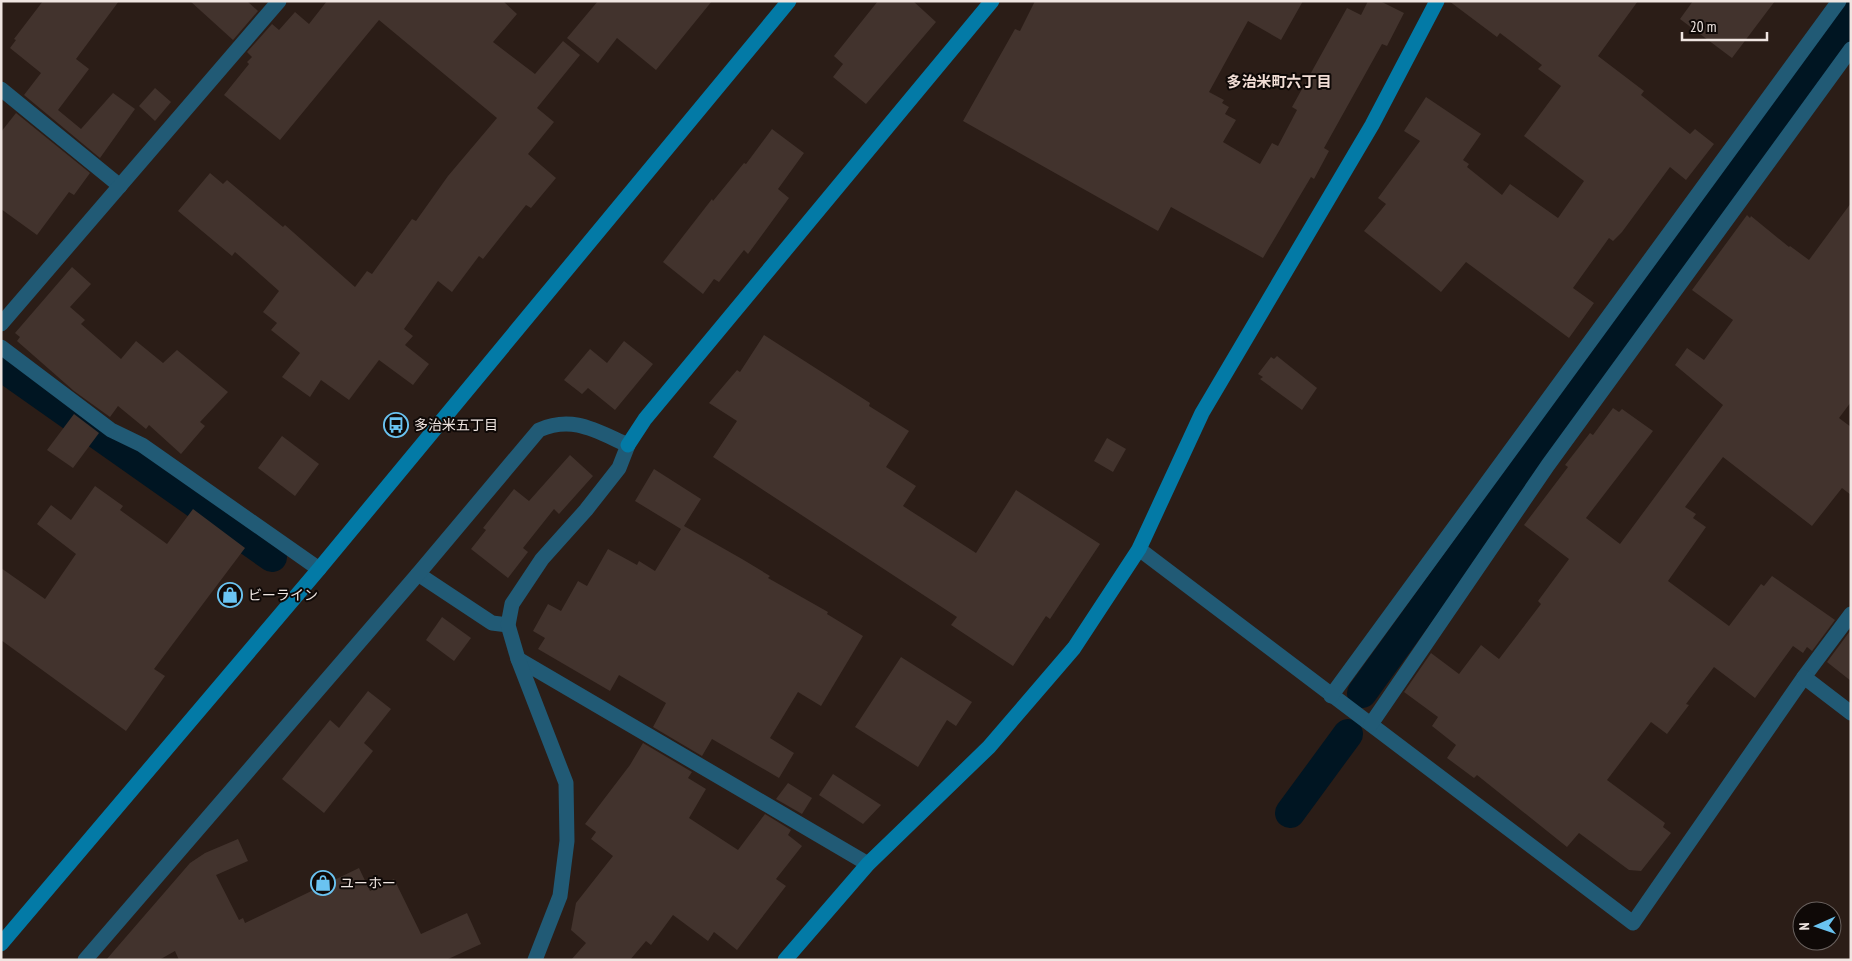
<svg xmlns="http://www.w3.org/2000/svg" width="1852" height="961" font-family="'PT Sans Narrow','Noto Sans JP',sans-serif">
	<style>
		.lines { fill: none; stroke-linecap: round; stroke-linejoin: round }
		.canal { stroke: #001522; stroke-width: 30 }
		.building { fill: #42332d }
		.street { stroke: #215a75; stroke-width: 15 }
		.secondary { stroke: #037aa6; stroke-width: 15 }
		.labels { text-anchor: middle; stroke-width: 4; stroke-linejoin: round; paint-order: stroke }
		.poi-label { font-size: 14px; fill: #efe5e1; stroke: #0f0907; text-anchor: start }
		.neighbourhood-label { font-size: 15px; font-weight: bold; fill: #f1ddd5; stroke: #0f0907 }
	</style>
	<rect width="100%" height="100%" fill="#2b1d17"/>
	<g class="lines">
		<g class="canal">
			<polyline points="1,366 272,557"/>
			<polyline points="1362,693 1851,16"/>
			<polyline points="1290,813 1348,734"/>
		</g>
	</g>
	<g class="building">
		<polygon points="43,1 119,1 76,59 89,69 58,110 81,129 113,93 135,109 100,158 24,95 41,73 10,48 16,40 14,39"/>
		<polygon points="190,1 247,1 258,11 233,40"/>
		<polygon points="327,1 503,1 517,14 493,42 535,74 563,41 580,55 537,108 554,122 528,154 556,178 531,208 526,205 483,259 479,256 452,292 438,281 404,329 413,336 405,345 429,364 413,385 379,360 349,400 321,380 310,397 282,377 300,353 271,330 277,323 263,312 279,291 235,252 232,256 178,211 210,173 223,184 227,180 283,227 285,225 355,287 367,271 372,274 412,219 416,221 448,176 497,118 379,20 280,140 224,95 249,64 247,62 252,57 247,52 272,24 279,30 295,12 309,24"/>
		<polygon points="598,1 712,1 656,70 617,38 598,63 567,38"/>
		<polygon points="878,1 913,1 936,22 866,104 833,77 843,64 834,56"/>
		<polygon points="1035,1 1303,1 1281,40 1248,21 1209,92 1224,100 1222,103 1229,107 1225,114 1236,120 1223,142 1260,164 1272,143 1278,146 1297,110 1292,107 1347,8 1361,15 1368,1 1380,1 1404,13 1387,46 1382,44 1324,148 1329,151 1314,179 1311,177 1263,258 1171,207 1158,231 963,121 1015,29 1020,31"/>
		<polygon points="1449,1 1638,1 1598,56 1644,91 1641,95 1690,134 1695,129 1714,144 1686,180 1670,167 1622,232 1613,241 1609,238 1573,288 1594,303 1569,338 1466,262 1441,292 1364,231 1386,204 1378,198 1420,141 1404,131 1426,97 1481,134 1463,160 1469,164 1467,167 1502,195 1510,184 1558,218 1584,181 1524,136 1561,86 1538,69 1542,65 1500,33 1497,37"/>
		<polygon points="1693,1 1775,1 1732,58 1680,19"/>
		<polygon points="155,88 171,102 155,121 139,106"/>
		<polygon points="16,113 90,173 74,195 69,192 37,235 1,209 1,132"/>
		<polygon points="772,129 804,153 778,189 789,198 748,254 744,250 719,282 714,279 703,294 663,262 712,199 713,201 744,163 746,164"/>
		<polygon points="1851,203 1851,402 1839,418 1851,427 1851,495 1842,488 1812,526 1723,457 1685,507 1696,514 1693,518 1706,527 1668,581 1729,626 1761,584 1764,586 1772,576 1835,620 1812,651 1807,647 1803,653 1793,646 1755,698 1714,667 1686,704 1689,705 1667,734 1651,722 1607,780 1665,823 1663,827 1671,833 1641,871 1629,870 1579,833 1567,847 1477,775 1474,778 1447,758 1456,745 1432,726 1438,717 1404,692 1431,653 1459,674 1481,645 1499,659 1541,604 1538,601 1569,559 1524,525 1568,467 1565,465 1590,433 1593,435 1613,408 1619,412 1622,409 1653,431 1586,518 1620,544 1723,405 1675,365 1687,348 1704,360 1733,320 1692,290 1747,215 1750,218 1751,216 1789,247 1790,246 1809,260"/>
		<polygon points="72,267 91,284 70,307 85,320 81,324 121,359 136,341 163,363 177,350 228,392 200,422 205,426 181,454 149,425 146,429 118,406 110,417 74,391 17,341 20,337 15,333"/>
		<polygon points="764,335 870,403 869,406 909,431 886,467 916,486 903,506 976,553 1016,490 1100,544 1050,619 1046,616 1013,666 951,625 957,617 713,457 737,421 709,403 737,370 740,372"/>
		<polygon points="624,341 653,364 615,410 588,388 582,394 564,380 590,349 607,363"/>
		<polygon points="1277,356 1317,388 1302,410 1260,379 1263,377 1258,374 1271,357 1274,359"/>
		<polygon points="74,414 99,433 73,468 47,450"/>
		<polygon points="282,436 319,464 295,496 258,468"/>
		<polygon points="1107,438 1126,449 1113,472 1094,461"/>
		<polygon points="570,455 593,476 559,514 554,509 523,548 528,552 508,578 471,549 486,530 483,528 514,489 529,501"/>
		<polygon points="654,469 701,499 684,526 742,559 770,576 768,578 828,612 827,614 863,636 821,706 798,692 770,738 794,753 779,778 712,739 702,756 653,727 666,703 619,675 610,691 538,649 545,638 533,631 548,604 561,611 578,581 587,586 608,549 637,565 639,561 655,571 681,529 635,501"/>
		<polygon points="95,486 123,506 120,510 167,544 193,509 245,548 154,669 165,676 126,731 1,640 1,568 45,599 76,554 37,524 51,505 71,520"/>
		<polygon points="442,617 471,638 454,661 426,640"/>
		<polygon points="1850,631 1851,632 1851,681 1827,662"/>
		<polygon points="901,657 972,702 956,726 947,720 918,767 855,727"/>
		<polygon points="368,691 391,709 364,743 373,751 324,813 282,779 330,720 339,728"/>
		<polygon points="643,743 692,772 688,778 706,789 689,818 738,850 765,814 791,830 788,835 802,846 776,879 786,886 737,950 714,932 708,941 673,915 651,945 646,941 630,960 571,960 586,943 571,930 576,903 613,856 591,839 596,832 585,824 630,765"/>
		<polygon points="833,774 881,805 863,824 819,795"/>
		<polygon points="788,783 812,798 802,814 776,799"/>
		<polygon points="238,839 248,861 216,875 239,920 243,918 245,923 359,868 370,891 394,879 421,934 467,913 481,944 446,960 179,960 175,951 159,960 106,960 190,863 205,853"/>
	</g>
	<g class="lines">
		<g class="street">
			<polyline points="1,89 120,186"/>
			<polyline points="1,324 279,1"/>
			<polyline points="1,347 111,430 142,445 319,569"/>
			<polyline points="1139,549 1633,923 1804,677 1851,614"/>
			<polyline points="418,574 492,623 508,625"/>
			<polyline points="518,659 868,864"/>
			<polyline points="1804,677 1851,713"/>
			<polyline points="1331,696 1839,1"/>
			<polyline points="1371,724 1548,465 1851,49"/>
			<path d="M85 960 418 574 539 430C573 415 596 431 628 445L619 468 586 510 542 559 512 604 508 625 518 659 566 783 567 841 560 896 535 960"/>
		</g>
		<g class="secondary">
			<polyline points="628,445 645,419 992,1"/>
			<polyline points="1,944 319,569 789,1"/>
			<polyline points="785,960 868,864 989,747 1074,648 1139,549 1202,413 1372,125 1437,1"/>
		</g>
	</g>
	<defs>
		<symbol id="bus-ring" viewBox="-11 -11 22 22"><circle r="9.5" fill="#0f0907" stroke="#6ac3f1" stroke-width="1.5"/><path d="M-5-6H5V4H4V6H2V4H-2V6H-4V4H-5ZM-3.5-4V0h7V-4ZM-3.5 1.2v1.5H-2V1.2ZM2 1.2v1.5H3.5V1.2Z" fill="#6ac3f1"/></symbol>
		<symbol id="shop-ring" viewBox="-11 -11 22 22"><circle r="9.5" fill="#0f0907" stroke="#6ac3f1" stroke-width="1.5"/><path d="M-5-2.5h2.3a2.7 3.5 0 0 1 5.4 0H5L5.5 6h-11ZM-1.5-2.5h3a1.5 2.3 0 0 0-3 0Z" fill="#6ac3f1"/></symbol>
	</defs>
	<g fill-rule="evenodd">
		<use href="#bus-ring" x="382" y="411" width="28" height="28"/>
		<use href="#shop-ring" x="216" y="581" width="28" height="28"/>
		<use href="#shop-ring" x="309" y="869" width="28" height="28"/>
	</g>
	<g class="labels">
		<g class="poi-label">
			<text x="414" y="430">多治米五丁目</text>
			<text x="248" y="600">ビーライン</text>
			<text x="340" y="888">ユーホー</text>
		</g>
		<g class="neighbourhood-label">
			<text x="1279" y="87">多治米町六丁目</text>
		</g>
	</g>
	<rect width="1852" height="961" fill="none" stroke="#efe5e1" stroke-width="5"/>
	<g transform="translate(1817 926) rotate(268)"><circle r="24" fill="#0f0907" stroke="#69615e"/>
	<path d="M0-4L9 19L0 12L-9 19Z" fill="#6ac3f1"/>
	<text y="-8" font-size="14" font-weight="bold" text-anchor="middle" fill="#efe5e1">N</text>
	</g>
	<path d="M1682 32v8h85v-8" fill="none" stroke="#efe5e1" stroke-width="2.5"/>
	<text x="1690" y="32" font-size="15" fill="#efe5e1" stroke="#0f0907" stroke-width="4" paint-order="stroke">20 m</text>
</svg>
